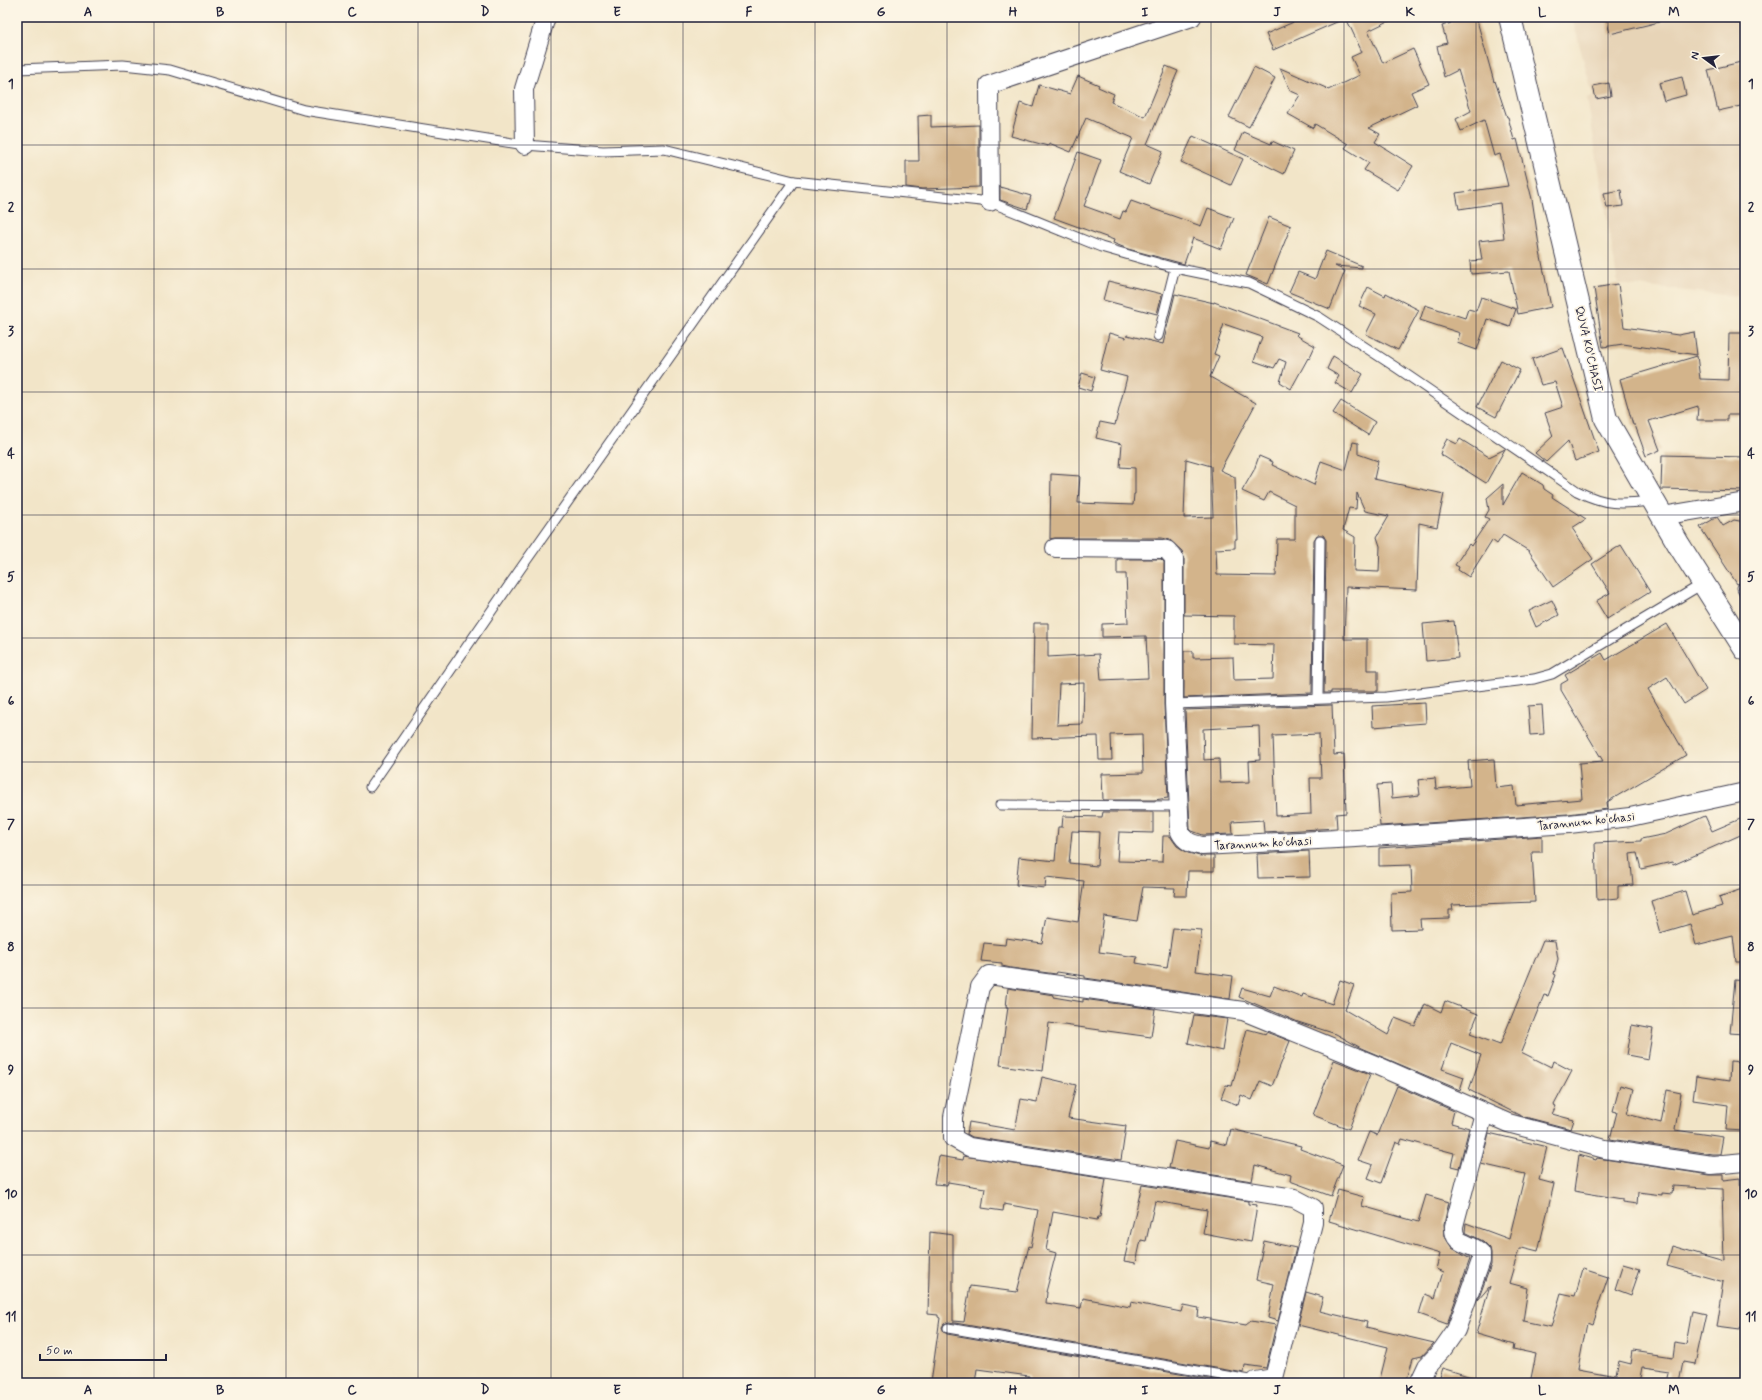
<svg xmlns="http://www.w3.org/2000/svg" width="1762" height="1400" font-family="Mynerve,sans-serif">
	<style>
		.built { fill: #e7d4b7 }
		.building { fill: #d3b48b; fill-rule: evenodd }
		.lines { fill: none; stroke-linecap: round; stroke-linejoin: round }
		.service-casing { stroke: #413f50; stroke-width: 11 }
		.minor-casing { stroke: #413f50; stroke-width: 20 }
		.secondary-casing { stroke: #413f50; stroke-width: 24 }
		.service { stroke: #fff; stroke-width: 9 }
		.minor { stroke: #fff; stroke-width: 18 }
		.secondary { stroke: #fff; stroke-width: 22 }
		.grid { fill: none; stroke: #22223b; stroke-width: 1; stroke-opacity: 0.55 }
		.labels { text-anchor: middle; stroke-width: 3.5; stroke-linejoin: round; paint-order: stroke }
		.street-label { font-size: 12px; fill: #22223b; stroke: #fcf5e5 }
		.neatline { fill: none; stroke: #22223b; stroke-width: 1.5 }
		.grid-label { font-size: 13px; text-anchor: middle; font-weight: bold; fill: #22223b }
	</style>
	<rect width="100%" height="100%" fill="#fcf5e5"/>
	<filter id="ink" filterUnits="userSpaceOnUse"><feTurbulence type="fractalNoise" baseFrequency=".025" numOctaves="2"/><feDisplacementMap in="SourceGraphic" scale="8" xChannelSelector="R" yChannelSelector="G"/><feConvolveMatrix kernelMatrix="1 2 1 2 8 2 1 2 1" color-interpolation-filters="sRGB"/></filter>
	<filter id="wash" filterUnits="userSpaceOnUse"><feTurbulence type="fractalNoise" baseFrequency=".012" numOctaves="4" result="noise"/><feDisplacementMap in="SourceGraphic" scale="16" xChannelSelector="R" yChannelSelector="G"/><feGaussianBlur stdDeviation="0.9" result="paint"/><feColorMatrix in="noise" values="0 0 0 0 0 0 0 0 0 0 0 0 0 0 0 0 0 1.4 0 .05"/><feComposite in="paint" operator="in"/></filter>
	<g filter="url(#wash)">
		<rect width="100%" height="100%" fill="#f2e5c8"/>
		<polygon class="built" points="1572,17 1745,17 1745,297 1618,284 1587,98 1593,96"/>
		<g id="blocks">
			<g class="building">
				<polygon points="1305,17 1397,17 1368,31 1383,63 1413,49 1429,84 1411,92 1417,105 1369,128 1380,134 1375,142 1413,166 1398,190 1364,170 1369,163 1345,148 1348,144 1315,124 1313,128 1288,114 1300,95 1291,91 1280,68 1326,88 1328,90 1360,75 1351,57 1362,52 1346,18 1273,50 1266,34"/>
				<polygon points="1450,17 1476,17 1494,82 1495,81 1507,117 1508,117 1514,140 1517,139 1532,199 1540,252 1551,307 1518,314 1509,271 1471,274 1470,261 1482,260 1479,241 1504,238 1500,203 1459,209 1456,193 1508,186 1500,154 1494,156 1484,120 1461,131 1456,119 1471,111 1458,70 1444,77 1437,46 1447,43 1442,26 1451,23"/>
				<polygon points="1606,17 1659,17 1659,22 1610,34"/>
				<polygon points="1745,61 1745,105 1718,111 1708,70"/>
				<polygon points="1166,66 1178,71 1147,144 1163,151 1149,184 1119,171 1133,138 1086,118 1071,152 1049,143 1048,146 1011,136 1020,103 1033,107 1039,85 1070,94 1078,76 1099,85 1098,87 1114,94 1111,102 1145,117"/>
				<polygon points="1254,67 1275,78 1249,127 1229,117"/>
				<polygon points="1682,77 1686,95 1664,101 1659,83"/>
				<polygon points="1609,83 1611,96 1596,99 1593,86"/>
				<polygon points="931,115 931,127 979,125 979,187 922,189 906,187 906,161 919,161 918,116"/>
				<polygon points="1243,132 1271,144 1272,141 1294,151 1284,174 1235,150"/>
				<polygon points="1193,136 1243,159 1231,185 1181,162"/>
				<polygon points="1078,152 1101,160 1084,206 1120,219 1123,211 1126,212 1131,201 1201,226 1208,208 1234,218 1221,249 1193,238 1184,264 1128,249 1113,243 1114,240 1054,218"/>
				<polygon points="1000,187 1031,196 1027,209 1000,200"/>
				<polygon points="1621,190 1623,206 1607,208 1604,193"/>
				<polygon points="1269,217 1291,226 1268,284 1246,275"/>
				<polygon points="1326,251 1362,266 1362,268 1335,266 1345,271 1330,309 1289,292 1298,272 1315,279"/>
				<polygon points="1108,281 1162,294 1157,314 1103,300"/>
				<polygon points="1618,284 1624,327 1678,335 1694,332 1697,355 1623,344 1603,347 1594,288"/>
				<polygon points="1368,287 1385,296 1386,293 1419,310 1398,350 1366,334 1376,314 1359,306"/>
				<path d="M1175 294 1214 303V302L1298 333 1296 335 1315 346 1309 359 1308 358 1291 389 1280 382 1286 362 1279 359 1274 368 1254 361 1262 337 1224 324 1214 354 1219 356 1210 377 1256 403 1220 470 1235 477 1237 539H1235V548L1216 549 1217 575 1276 576 1277 539H1295V505L1269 492 1264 501 1242 491 1254 470 1259 456 1273 462 1272 465 1314 485 1321 461 1346 470 1353 442 1358 443V454L1378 461 1374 479 1444 494 1437 527 1419 523 1417 590 1346 587 1344 639H1367V670H1378V691H1331V693H1324L1326 540 1323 535H1317L1314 540 1312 693 1184 698V651H1193V658L1233 657 1234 680 1273 679 1274 645 1234 644V616L1184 615V557L1182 551 1170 540 1162 538H1055L1050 539 1051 474 1080 476 1078 503 1133 505 1134 494H1135V468L1120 467 1122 444 1096 438 1100 422 1115 425 1127 377 1100 370 1109 333 1126 338 1127 335 1163 344ZM1186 459 1211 466 1213 517 1184 518ZM1357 493 1365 511 1389 516 1377 537 1380 546 1379 572 1354 571 1355 537 1343 530 1349 508 1356 509Z"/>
				<polygon points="1481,297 1516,309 1510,327 1487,319 1477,350 1457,343 1460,333 1420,320 1425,305 1465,318 1468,309 1476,311"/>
				<polygon points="1729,333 1745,333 1745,415 1727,415 1727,420 1697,420 1698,406 1649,421 1660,450 1646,456 1635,425 1633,425 1620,379 1697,356 1700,379 1728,380"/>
				<polygon points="1563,348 1599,452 1575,461 1568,441 1546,462 1535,453 1553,436 1545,413 1563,407 1555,382 1541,385 1532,359"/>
				<polygon points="1333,356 1363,374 1352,393 1335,383 1339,376 1327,369"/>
				<polygon points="1501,360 1520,370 1496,417 1477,407"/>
				<polygon points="1082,373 1095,377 1091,391 1078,387"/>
				<polygon points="1341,401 1375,422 1368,435 1333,413"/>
				<polygon points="1447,439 1457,444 1460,439 1489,457 1505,449 1486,483 1440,454 1442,448"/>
				<polygon points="1662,455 1745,457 1745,491 1661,489"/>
				<polygon points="1522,472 1543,485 1544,489 1553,495 1552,497 1586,519 1572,528 1593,559 1553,587 1529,551 1503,535 1497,544 1492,540 1469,577 1458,570 1459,567 1455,565 1469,544 1471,546 1489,519 1485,517 1489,510 1487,498 1503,484 1503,505"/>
				<polygon points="1717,517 1723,526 1734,520 1745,522 1745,583 1742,582 1737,584 1700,527"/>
				<polygon points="1621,545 1650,592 1607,619 1596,601 1610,593 1592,564"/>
				<path d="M1117 559H1161L1164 562V704L1168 798 1154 800H1103L1102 774 1143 773 1142 734 1111 735 1112 760H1099L1098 736 1032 738 1034 623H1048V657L1099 654 1101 680 1148 678 1146 636 1102 637V624L1128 623 1126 574H1117ZM1084 683 1083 724 1057 725 1059 684Z"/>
				<polygon points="1552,600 1559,615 1536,627 1529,611"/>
				<polygon points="1454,621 1458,658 1426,661 1423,624"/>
				<polygon points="1667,624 1706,690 1684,704 1667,677 1648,689 1686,755 1607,802 1608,809 1568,814 1380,826 1377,785 1391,784 1392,798 1420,795 1418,780 1435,778 1436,789 1470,786 1468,761 1494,759 1496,788 1514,786 1516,805 1582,799 1579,763 1603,761 1561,690 1561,684 1568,680 1565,675 1602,653 1606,660"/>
				<polygon points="1425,703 1426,723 1373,727 1372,706"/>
				<path d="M1332 705 1334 755 1344 754 1346 813 1336 814 1337 828 1264 832 1263 820 1232 822 1233 834 1203 835 1192 831 1190 829 1185 710ZM1259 726 1260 760 1249 761 1250 782 1220 783 1219 759 1204 760 1203 729ZM1319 734 1321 778H1310L1311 814 1276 816 1273 736Z"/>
				<polygon points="1542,705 1544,734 1530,735 1528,706"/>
				<path d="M1103 812H1153V833L1119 832 1117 861 1162 862 1163 836H1170L1177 846 1188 853 1200 856H1214V871H1188L1187 896H1174L1175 888 1143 887 1137 921 1104 916 1099 952 1137 957 1136 963 1167 968 1173 928 1202 930 1196 971 1233 976 1230 999 1085 978V976L1057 972 1056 974 1011 968 1002 966V963L981 961 984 943 1005 945 1006 938 1042 943 1047 917 1078 922 1084 881 1046 877 1045 888 1016 885 1019 857 1055 861 1058 827H1062L1063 816 1102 817ZM1072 831 1099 832 1097 866 1069 863Z"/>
				<polygon points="1705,816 1712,831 1745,817 1745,833 1673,865 1672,862 1641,869 1637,853 1630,854 1633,885 1618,886 1618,898 1597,900 1595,843 1641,841 1641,839 1666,834"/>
				<polygon points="1542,836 1542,852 1532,852 1535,902 1452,905 1453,910 1449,910 1449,918 1420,919 1421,929 1392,930 1391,893 1412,892 1411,865 1379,866 1379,848"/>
				<polygon points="1309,851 1310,877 1258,878 1257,854"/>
				<polygon points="1745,888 1745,962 1736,962 1733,936 1696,945 1690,924 1660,933 1651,901 1685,891 1692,915 1722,906 1719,897"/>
				<polygon points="1543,940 1555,941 1558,959 1554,974 1556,975 1548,996 1544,995 1521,1052 1551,1067 1553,1061 1572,1071 1554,1105 1556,1106 1552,1114 1574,1120 1571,1129 1521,1116 1469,1090 1481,1055 1451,1043 1442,1069 1464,1077 1460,1090 1361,1048 1336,1034 1298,1022 1239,997 1242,988 1270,996 1274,986 1302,997 1303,994 1332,1004 1340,980 1354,985 1345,1010 1388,1035 1395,1018 1415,1026 1425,1004 1441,1012 1445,1001 1478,1014 1470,1034 1500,1045"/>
				<polygon points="1735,980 1745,981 1743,1034 1730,1033"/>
				<polygon points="1008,988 1054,995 1053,997 1083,1002 1083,999 1155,1009 1151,1037 1049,1023 1043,1071 1000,1065 1008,1007 1006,1007"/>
				<polygon points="1194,1015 1227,1019 1222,1051 1188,1043"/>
				<polygon points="1632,1025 1653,1029 1648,1059 1627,1055"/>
				<polygon points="1247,1029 1266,1034 1266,1032 1290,1041 1272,1086 1260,1081 1252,1100 1241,1095 1238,1105 1221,1098 1226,1085 1232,1086"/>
				<polygon points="1334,1060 1370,1074 1349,1129 1313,1115"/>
				<polygon points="1730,1061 1745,1062 1745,1131 1726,1130 1728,1105 1693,1100 1696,1076 1729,1081"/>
				<polygon points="1042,1077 1076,1085 1068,1118 1126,1126 1121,1160 972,1137 967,1134 969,1122 1015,1130 1021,1099 1037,1102"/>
				<polygon points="1620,1085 1634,1089 1627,1114 1661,1123 1667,1090 1681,1093 1675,1130 1723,1137 1720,1154 1712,1154 1610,1139 1617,1112 1613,1111"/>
				<polygon points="1397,1086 1454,1111 1451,1123 1469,1128 1459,1168 1451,1166 1454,1153 1402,1139 1400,1144 1396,1142 1381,1183 1368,1178 1373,1165 1358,1160 1369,1132 1377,1135"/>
				<polygon points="1231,1129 1301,1146 1300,1149 1343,1165 1331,1196 1290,1181 1291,1175 1255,1165 1252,1181 1169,1168 1175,1141 1209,1148 1210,1141 1227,1145"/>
				<polygon points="1489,1133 1547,1147 1539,1180 1554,1184 1538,1251 1522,1247 1522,1249 1519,1249 1509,1283 1528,1288 1523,1321 1551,1327 1561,1293 1575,1296 1583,1269 1608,1277 1592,1324 1587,1322 1578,1369 1616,1376 1619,1361 1631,1364 1633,1351 1672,1357 1674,1342 1687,1344 1693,1311 1706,1314 1695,1364 1684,1362 1680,1383 1668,1383 1670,1371 1642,1367 1639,1383 1530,1383 1536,1354 1513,1349 1514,1345 1476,1334 1490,1286 1478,1300 1491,1265 1491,1253 1490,1248 1483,1241 1465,1232 1466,1223 1509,1239 1525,1174 1481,1164"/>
				<polygon points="1579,1155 1596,1160 1597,1158 1710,1175 1723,1175 1723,1180 1740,1178 1742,1227 1745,1226 1745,1300 1740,1330 1717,1327 1724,1282 1667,1266 1672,1246 1724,1261 1722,1189 1673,1186 1672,1194 1662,1193 1662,1195 1638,1192 1637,1204 1622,1202 1622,1199 1574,1191"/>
				<polygon points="939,1156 963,1160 964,1156 1106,1179 1100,1217 1098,1217 1097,1220 1053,1212 1046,1250 1056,1253 1046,1292 1047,1292 1046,1303 1081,1308 1083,1298 1130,1307 1131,1302 1181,1312 1183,1305 1199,1308 1198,1317 1246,1325 1251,1321 1276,1325 1266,1368 1245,1365 1244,1373 949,1322 944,1324 942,1327 944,1332 947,1334 1232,1383 1028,1383 1029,1376 977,1369 975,1383 931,1382 940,1318 938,1317 938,1315 928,1314 930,1232 953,1235 953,1321 964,1322 970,1286 1017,1292 1029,1246 1031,1247 1038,1210 1004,1204 1003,1211 982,1208 985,1188 948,1182 947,1185 934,1184"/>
				<polygon points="1142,1185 1248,1201 1248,1204 1257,1205 1251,1242 1203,1233 1207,1210 1155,1201 1146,1241 1141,1240 1136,1263 1124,1261"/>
				<polygon points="1338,1190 1364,1197 1362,1206 1418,1222 1426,1195 1449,1202 1444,1224 1445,1237 1452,1248 1470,1259 1447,1324 1419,1314 1425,1294 1435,1298 1443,1272 1436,1269 1440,1254 1329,1221"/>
				<polygon points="1264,1241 1296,1248 1278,1321 1268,1318 1274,1284 1256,1280"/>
				<polygon points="1623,1264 1640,1269 1631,1295 1615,1289"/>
				<polygon points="1306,1292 1323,1297 1319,1311 1367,1322 1366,1327 1434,1343 1422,1356 1413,1358 1406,1383 1379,1383 1388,1347 1298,1325"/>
				<polygon points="1442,1368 1481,1380 1480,1383 1437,1383"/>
			</g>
		</g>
	</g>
	<g filter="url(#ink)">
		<use href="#blocks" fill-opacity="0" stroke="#413f50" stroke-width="1"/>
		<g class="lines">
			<defs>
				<g id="service">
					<polyline points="17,69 123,65 170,70 304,110 525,145 603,151 664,149 794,181"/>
					<polyline points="1158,336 1175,268"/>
					<polyline points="1742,588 1745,594"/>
					<polyline points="1318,698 1320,540"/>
					<polyline points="1174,704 1386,697 1534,679 1552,674 1704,583"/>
					<path d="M370 787 521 568 794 181 990 202 1101 247 1175 268 1249 283 1319 317 1397 368 1577 491C1607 506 1621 504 1653 501"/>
					<polyline points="1000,805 1179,806"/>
					<polyline points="948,1328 1256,1381"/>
				</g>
				<g id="minor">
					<polyline points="525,145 524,89 546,17"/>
					<polyline points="990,202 989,85 1192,17"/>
					<polyline points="1662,516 1745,502"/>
					<path d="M1055 548 1162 549 1167 550 1174 558V704L1180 832C1185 842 1192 844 1202 846L1356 838 1569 824 1630 817 1745 792"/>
					<polyline points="1255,1383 1256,1381 1274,1378 1313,1223 1313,1208 1294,1198 969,1147 953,1138 953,1117 980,987 989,975 1243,1011 1378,1066 1508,1123 1605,1149 1712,1165 1745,1162"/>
					<path d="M1419 1383 1427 1366 1442 1350 1456 1330 1481 1261V1253C1470 1241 1453 1247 1454 1226L1484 1113"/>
				</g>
				<polyline id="secondary" points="1510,17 1606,419 1679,545 1745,649"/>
			</defs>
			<use href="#service" class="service-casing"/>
			<use href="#minor" class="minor-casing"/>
			<use href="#secondary" class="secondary-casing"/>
			<use href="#service" class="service"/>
			<use href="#minor" class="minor"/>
			<use href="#secondary" class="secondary"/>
		</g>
	</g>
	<path class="grid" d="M154 17V1383M286 17V1383M418 17V1383M551 17V1383M683 17V1383M815 17V1383M947 17V1383M1079 17V1383M1211 17V1383M1344 17V1383M1476 17V1383M1608 17V1383M17 145H1745M17 269H1745M17 392H1745M17 515H1745M17 638H1745M17 762H1745M17 885H1745M17 1008H1745M17 1131H1745M17 1255H1745"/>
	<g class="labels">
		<g class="street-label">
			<text transform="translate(1589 349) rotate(77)" y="4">QUVA KO'CHASI</text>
			<text transform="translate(1586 821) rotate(-6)" y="4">Tarannum koʻchasi</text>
			<text transform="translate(1263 843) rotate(-3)" y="4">Tarannum koʻchasi</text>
		</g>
	</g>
	<rect width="1762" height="1400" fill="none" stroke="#fcf5e5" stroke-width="44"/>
	<g transform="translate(1704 58) rotate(285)" stroke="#fcf5e5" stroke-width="3" paint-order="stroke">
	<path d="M0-3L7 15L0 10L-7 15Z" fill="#22223b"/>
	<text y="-6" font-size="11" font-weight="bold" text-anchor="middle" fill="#22223b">N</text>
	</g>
	<path d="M40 1354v6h126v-6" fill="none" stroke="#22223b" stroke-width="2"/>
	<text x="46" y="1354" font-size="12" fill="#22223b" stroke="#fcf5e5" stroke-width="3" paint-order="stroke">50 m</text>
	<rect x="22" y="22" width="1718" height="1356" class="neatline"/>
	<g class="grid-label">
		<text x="88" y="16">A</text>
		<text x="220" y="16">B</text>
		<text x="352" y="16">C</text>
		<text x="485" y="16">D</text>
		<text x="617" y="16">E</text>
		<text x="749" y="16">F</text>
		<text x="881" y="16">G</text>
		<text x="1013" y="16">H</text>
		<text x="1145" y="16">I</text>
		<text x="1277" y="16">J</text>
		<text x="1410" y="16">K</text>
		<text x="1542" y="16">L</text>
		<text x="1674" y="16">M</text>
		<text x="11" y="88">1</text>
		<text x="1751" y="88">1</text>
		<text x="11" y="211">2</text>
		<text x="1751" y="211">2</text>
		<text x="11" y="335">3</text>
		<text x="1751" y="335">3</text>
		<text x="11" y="458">4</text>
		<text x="1751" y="458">4</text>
		<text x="11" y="581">5</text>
		<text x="1751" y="581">5</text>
		<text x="11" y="705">6</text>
		<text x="1751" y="705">6</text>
		<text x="11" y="828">7</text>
		<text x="1751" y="828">7</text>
		<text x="11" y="951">8</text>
		<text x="1751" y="951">8</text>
		<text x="11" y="1074">9</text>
		<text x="1751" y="1074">9</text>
		<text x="11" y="1198">10</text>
		<text x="1751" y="1198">10</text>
		<text x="11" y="1321">11</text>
		<text x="1751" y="1321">11</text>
		<text x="88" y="1394">A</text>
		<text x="220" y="1394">B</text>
		<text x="352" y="1394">C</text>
		<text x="485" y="1394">D</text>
		<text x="617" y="1394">E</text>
		<text x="749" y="1394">F</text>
		<text x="881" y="1394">G</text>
		<text x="1013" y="1394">H</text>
		<text x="1145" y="1394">I</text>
		<text x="1277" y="1394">J</text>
		<text x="1410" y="1394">K</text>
		<text x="1542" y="1394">L</text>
		<text x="1674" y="1394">M</text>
	</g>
</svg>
